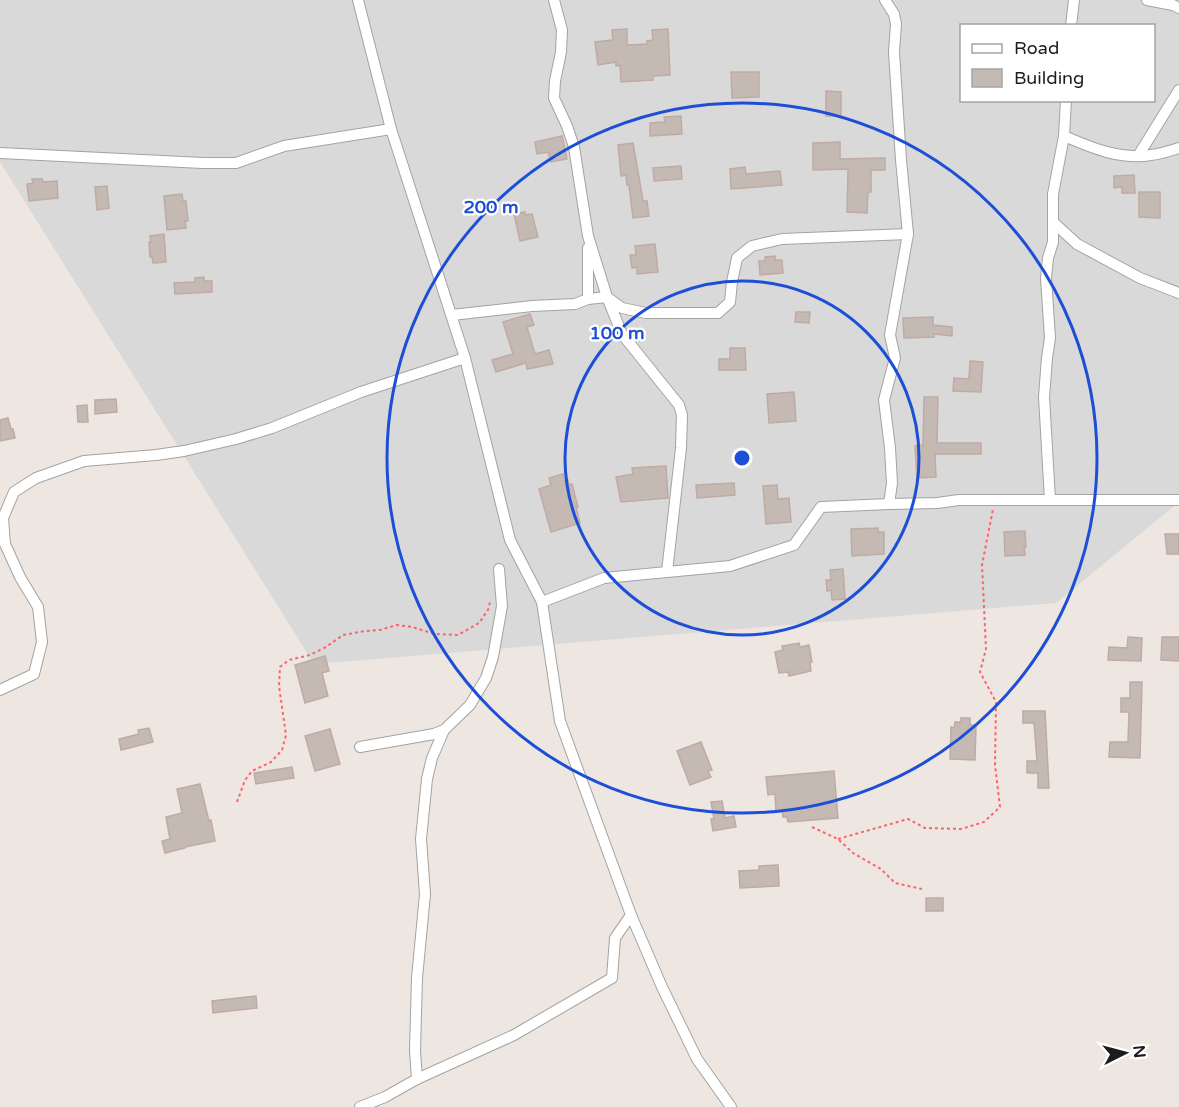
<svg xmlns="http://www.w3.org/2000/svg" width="1179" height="1107" font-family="'Varela Round',sans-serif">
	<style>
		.residential { fill: #dad9d9; fill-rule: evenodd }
		.building { fill: #c5b9b4; stroke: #bfaba3; stroke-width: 1.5 }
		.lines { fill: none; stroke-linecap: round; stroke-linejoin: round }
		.street-casing { stroke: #a3a3a3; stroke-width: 12 }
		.path { stroke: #fc646d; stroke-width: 2; stroke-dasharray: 3 3; stroke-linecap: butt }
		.street { stroke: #fff; stroke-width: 10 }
		.ring { fill: none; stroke: #1d4ed8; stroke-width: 3 }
		.centre { fill: #1d4ed8; stroke: #fff; stroke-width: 3 }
		.ring-label { font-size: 18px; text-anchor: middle; font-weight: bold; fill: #1d4ed8; stroke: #fff; stroke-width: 4.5; stroke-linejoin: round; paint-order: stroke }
	</style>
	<rect width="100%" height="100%" fill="#eee7e1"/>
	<path class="residential" d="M0 0H1179V502L1056 603 314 664 0 162ZM962 26H1154V100H962Z"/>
	<g class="building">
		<polygon points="627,29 627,45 647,44 647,41 653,40 652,30 668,29 670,75 653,76 653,80 621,82 620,65 616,66 616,62 598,65 595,42 613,40 612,30"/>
		<polygon points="731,72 759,72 759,97 732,98"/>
		<polygon points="826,91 841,92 841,116 826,116"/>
		<polygon points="681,116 682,134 650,136 650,123 665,122 664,117"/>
		<polygon points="562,136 567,159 551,162 548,152 537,154 535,142"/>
		<polygon points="840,142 840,159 885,158 885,170 871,170 871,192 868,192 867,213 847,212 848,169 813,170 813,143"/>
		<polygon points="633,143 643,201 647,201 649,216 633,218 629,185 627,185 626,175 621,176 618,145"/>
		<polygon points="681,166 682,179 654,181 653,168"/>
		<polygon points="745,167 746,174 780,171 782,185 731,189 730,169"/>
		<polygon points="1134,175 1135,193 1122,193 1122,187 1114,188 1114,176"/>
		<polygon points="32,179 42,179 43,182 57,181 58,198 29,201 27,184 33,183"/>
		<polygon points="107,186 109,208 97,210 95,187"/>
		<polygon points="1139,192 1160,192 1160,218 1139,217"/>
		<polygon points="182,194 183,201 186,201 188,221 185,221 186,228 167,230 164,196"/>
		<polygon points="525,212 525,215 532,214 538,237 520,241 514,214"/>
		<polygon points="164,234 166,262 153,263 152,257 150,257 149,242 151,242 150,236"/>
		<polygon points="655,244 658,272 637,274 637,267 632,268 630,255 636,255 635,246"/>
		<polygon points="775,256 775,260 782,260 783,273 760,275 759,261 765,261 765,257"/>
		<polygon points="204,277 204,281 212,281 212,292 175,294 174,283 195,282 195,278"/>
		<polygon points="796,312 810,312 809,323 795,322"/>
		<polygon points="530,314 534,325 527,327 535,354 549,350 553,364 527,369 526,363 496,372 492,360 513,354 503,322"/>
		<polygon points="933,317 933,325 952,327 952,336 934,334 934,337 904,338 903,318"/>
		<polygon points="730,348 745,348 746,370 719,370 719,359 730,359"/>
		<polygon points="970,361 983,362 981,392 953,391 954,378 969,379"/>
		<polygon points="794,392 796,421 769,423 767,394"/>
		<polygon points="924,397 938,397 937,443 981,443 981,454 935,454 936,477 917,478 915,446 923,445"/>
		<polygon points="116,399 117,412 95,414 95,400"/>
		<polygon points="87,405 88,422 78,422 77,406"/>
		<polygon points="8,418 11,429 13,429 15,438 0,441 0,420"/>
		<polygon points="666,466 668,498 621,502 616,477 633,474 632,468"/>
		<polygon points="563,474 564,481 568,480 569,485 572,484 578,507 576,507 580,523 551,532 539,489 551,485 549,478"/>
		<polygon points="734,483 735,495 697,498 696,485"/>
		<polygon points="777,485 778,499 789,498 791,522 766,524 763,486"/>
		<polygon points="878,528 878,532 884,532 884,554 852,556 851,529"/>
		<polygon points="1025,531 1026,547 1024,547 1025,555 1005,556 1004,532"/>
		<polygon points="1165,534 1179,534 1179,554 1167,554"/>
		<polygon points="843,569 845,599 832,600 831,590 827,591 826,580 831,580 830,570"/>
		<polygon points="1128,637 1142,638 1141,661 1108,660 1109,647 1127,648"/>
		<polygon points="1162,637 1179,637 1179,661 1161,660"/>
		<polygon points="799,643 800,647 809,645 812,662 810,662 811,671 789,676 788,672 779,673 775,652 783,650 782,646"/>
		<polygon points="325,656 329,671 322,673 328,696 305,703 295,665"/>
		<polygon points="1130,682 1142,682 1140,758 1109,757 1110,742 1128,742 1129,712 1121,712 1121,698 1130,698"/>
		<polygon points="1023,711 1045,711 1049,788 1038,788 1038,773 1027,773 1027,761 1037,761 1034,723 1023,723"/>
		<polygon points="961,718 970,718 970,725 976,725 975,760 950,759 951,727 954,728 955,722 961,722"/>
		<polygon points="149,728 153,742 121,750 119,739 139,734 138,730"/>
		<polygon points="330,729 340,764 315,771 305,736"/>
		<polygon points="701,742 712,770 708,771 711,777 690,785 677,751"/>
		<polygon points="292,767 294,778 256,784 254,773"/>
		<polygon points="834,771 838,818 788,822 787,817 783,817 782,811 776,812 775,794 768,795 766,777"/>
		<polygon points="200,784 209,821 211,820 215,841 185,847 185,848 165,853 162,841 170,839 166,817 182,813 177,789"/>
		<polygon points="722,801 725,818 734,816 736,827 713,831 711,819 714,819 711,802"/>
		<polygon points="778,865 779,886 740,888 739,871 759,870 759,866"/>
		<rect x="926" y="898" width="17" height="13"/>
		<polygon points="256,996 257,1008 213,1013 212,1001"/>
	</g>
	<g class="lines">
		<defs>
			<g id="street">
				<polyline points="358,0 391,129 465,358 510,540 542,602 560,721 631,915 662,987 697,1059 731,1107"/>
				<polyline points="554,0 562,30 561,52 555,81 554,98 567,126 574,147 588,236 607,297 622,334 679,405 682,415 681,448 667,572 730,566 794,545 821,507 889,504"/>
				<polyline points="885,0 894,14 896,24 894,52 901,160 908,234 890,335 895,358 884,400 890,448 892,483 889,504 937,503 959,500 1050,500 1044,397 1047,358 1050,338 1046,278 1048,258 1053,242 1053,194 1064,136 1066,100"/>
				<polyline points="1147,0 1173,5 1179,8"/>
				<polyline points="1071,26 1074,0"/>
				<path d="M1064 136C1092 148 1120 160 1151 155 1161 154 1170 151 1179 148"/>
				<polyline points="0,153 203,163 236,163 284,146 391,129"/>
				<polyline points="1138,156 1179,90"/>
				<polyline points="1053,222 1077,244 1140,278 1179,293"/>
				<polyline points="588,299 607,297 622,308 646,313 718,313 730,302 732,282 737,258 752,246 782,239 908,234"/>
				<polyline points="452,315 532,306 575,304 588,299 588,248"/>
				<polyline points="1050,500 1179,500"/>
				<polyline points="542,602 604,578 667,572"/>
				<polyline points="0,690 34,674 42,642 38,607 20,577 5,544 3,518 14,492 36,478 84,461 156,455 184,451 236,439 272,428 361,392 465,358"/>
				<polyline points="360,747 434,734 444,730 470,705 486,678 493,657 502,606 499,569"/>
				<polyline points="417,1079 415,1051 417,978 425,894 421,839 427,779 432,758 444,730"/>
				<polyline points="360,1107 385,1097 417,1079 514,1035 612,978 615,938 631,915"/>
			</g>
		</defs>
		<use href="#street" class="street-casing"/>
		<g class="path">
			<polyline points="237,802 245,780 252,771 271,762 282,750 286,735 279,686 280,667 289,660 310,655 326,647 343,635 365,631 380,630 397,625 412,627 435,634 458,635 479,623 488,610 490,602"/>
			<polyline points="812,827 838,839 853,853 881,869 895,883 922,889"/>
			<polyline points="838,839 908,819 925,828 961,829 984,822 1000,807 995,765 996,702 980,672 986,649 982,565 993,509"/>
		</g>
		<use href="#street" class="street"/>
	</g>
	<g class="ring">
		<circle cx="742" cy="458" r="177"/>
		<circle cx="742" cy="458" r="355"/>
	</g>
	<circle cx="742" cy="458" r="9" class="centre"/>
	<g class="ring-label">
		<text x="491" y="213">200 m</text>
		<text x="617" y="339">100 m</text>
	</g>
	<rect x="960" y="24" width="195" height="78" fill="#ffffff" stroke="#a4a4a4" stroke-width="1.5"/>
	<rect x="972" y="44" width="30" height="9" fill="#ffffff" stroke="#a4a4a4" stroke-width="1.5"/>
	<text x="1014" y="54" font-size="18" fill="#1c1c1c">Road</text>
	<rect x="972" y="69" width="30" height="18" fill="#c5b9b4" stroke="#a4a4a4" stroke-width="1.5"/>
	<text x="1014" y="84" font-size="18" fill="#1c1c1c">Building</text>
	<g transform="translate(1125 1053) rotate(84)" stroke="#ffffff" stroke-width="4.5" paint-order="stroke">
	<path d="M0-4.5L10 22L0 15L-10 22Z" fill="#1c1c1c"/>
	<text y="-9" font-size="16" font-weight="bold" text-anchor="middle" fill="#1c1c1c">N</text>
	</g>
</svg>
